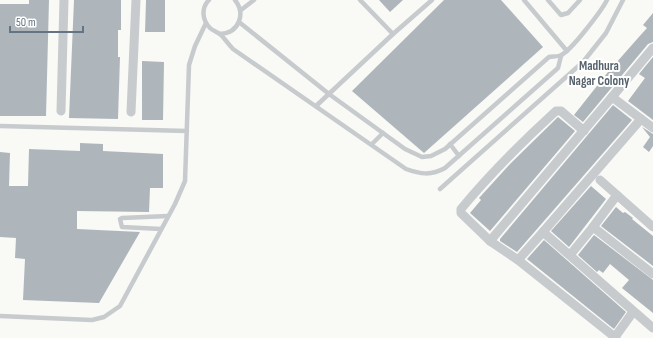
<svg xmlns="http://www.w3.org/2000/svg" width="653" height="338" font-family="'Sofia Sans Condensed',sans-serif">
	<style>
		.building { fill: #aeb6bb }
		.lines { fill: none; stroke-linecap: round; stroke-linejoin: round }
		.service { stroke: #c7cbce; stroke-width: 4.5 }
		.minor { stroke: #c7cbce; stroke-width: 9 }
		.labels { text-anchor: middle; stroke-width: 4; stroke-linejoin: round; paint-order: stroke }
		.neighbourhood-label { font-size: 13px; font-weight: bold; fill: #56626d; stroke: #fff }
	</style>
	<rect width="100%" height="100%" fill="#f9f9f6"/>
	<g class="building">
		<polygon points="29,0 49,0 46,116 0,116 0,4 29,4"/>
		<polygon points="74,0 121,0 121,30 118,30 118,57 120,57 118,119 69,118"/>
		<polygon points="146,0 165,0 165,32 145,32"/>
		<polygon points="379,0 403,0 390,12"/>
		<polygon points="444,0 501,0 543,47 424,153 352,91"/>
		<polygon points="653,13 653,42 648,44 583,122 574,115 608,72 638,38 647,28 643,25"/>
		<polygon points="653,57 653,120 628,101 645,78 639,74"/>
		<polygon points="142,61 164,62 163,120 142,120"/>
		<polygon points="613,105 632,120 517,252 500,241 500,239"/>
		<polygon points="558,117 575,131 490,231 470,213 481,200 479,198 511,163"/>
		<polygon points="642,127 653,134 653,146 649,152 643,147 650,137"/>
		<polygon points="80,143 103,144 103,151 163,154 163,188 150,188 149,212 77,211 77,229 140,232 99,303 23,300 25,259 15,258 16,238 0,237 0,152 10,153 9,186 28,186 29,149 80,151"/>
		<polygon points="591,186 606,199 569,247 551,231"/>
		<polygon points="616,207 623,213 625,212 633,218 632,219 653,236 653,266 601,226"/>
		<polygon points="594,235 653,280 653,313 622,288 629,280 610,264 603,273 599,270 597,272 578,255"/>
		<polygon points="544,240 626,312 614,329 527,259"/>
	</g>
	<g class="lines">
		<g class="service">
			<path d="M209 0C201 8 202 20 210 28 213 31 218 32 221 35 225 39 228 44 233 49L406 169C420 174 431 176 445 168L558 68 561 56"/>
			<polyline points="360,0 393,34"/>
			<polyline points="524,0 567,51"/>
			<polyline points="548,0 561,15 568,13 580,0"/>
			<polyline points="241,10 254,0"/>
			<path d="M239 22 329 94 405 149 422 157 431 156 445 149 549 57C552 56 558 57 561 55 571 51 602 10 607 0"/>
			<path d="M220 34C239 33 246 14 235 0"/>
			<polyline points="316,106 393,34 432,0"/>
			<polyline points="0,126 187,131"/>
			<polyline points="372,144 383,133"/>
			<polyline points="450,144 459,156"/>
			<polyline points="440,189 583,62 606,33 623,0"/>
			<polyline points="161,229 122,227 120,219 122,218 168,216"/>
			<polyline points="0,316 92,320 104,317 120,306 175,204 185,181 189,65 195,46 206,23"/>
		</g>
		<g class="minor">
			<polyline points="612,97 653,48"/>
			<polyline points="61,111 64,0"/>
			<polyline points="131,112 136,0"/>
			<path d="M584 131 561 111H556C522 142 490 174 461 209V213L490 241 518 260 616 338"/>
			<polyline points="600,180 653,227"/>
			<polyline points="593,227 617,195"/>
			<polyline points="543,232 641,119"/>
			<polyline points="490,241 612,97 653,128"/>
			<polyline points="570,255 593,227 653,274"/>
			<polyline points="518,260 543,232 653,328"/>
			<polyline points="615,337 633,312"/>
		</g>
	</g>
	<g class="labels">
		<g class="neighbourhood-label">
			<text x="599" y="70">Madhura<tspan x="599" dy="15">Nagar Colony</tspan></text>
		</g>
	</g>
	<path d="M10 26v6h73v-6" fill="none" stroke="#647482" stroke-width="2"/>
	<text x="16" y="26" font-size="12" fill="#647482" stroke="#ffffff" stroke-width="3" paint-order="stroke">50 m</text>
</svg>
